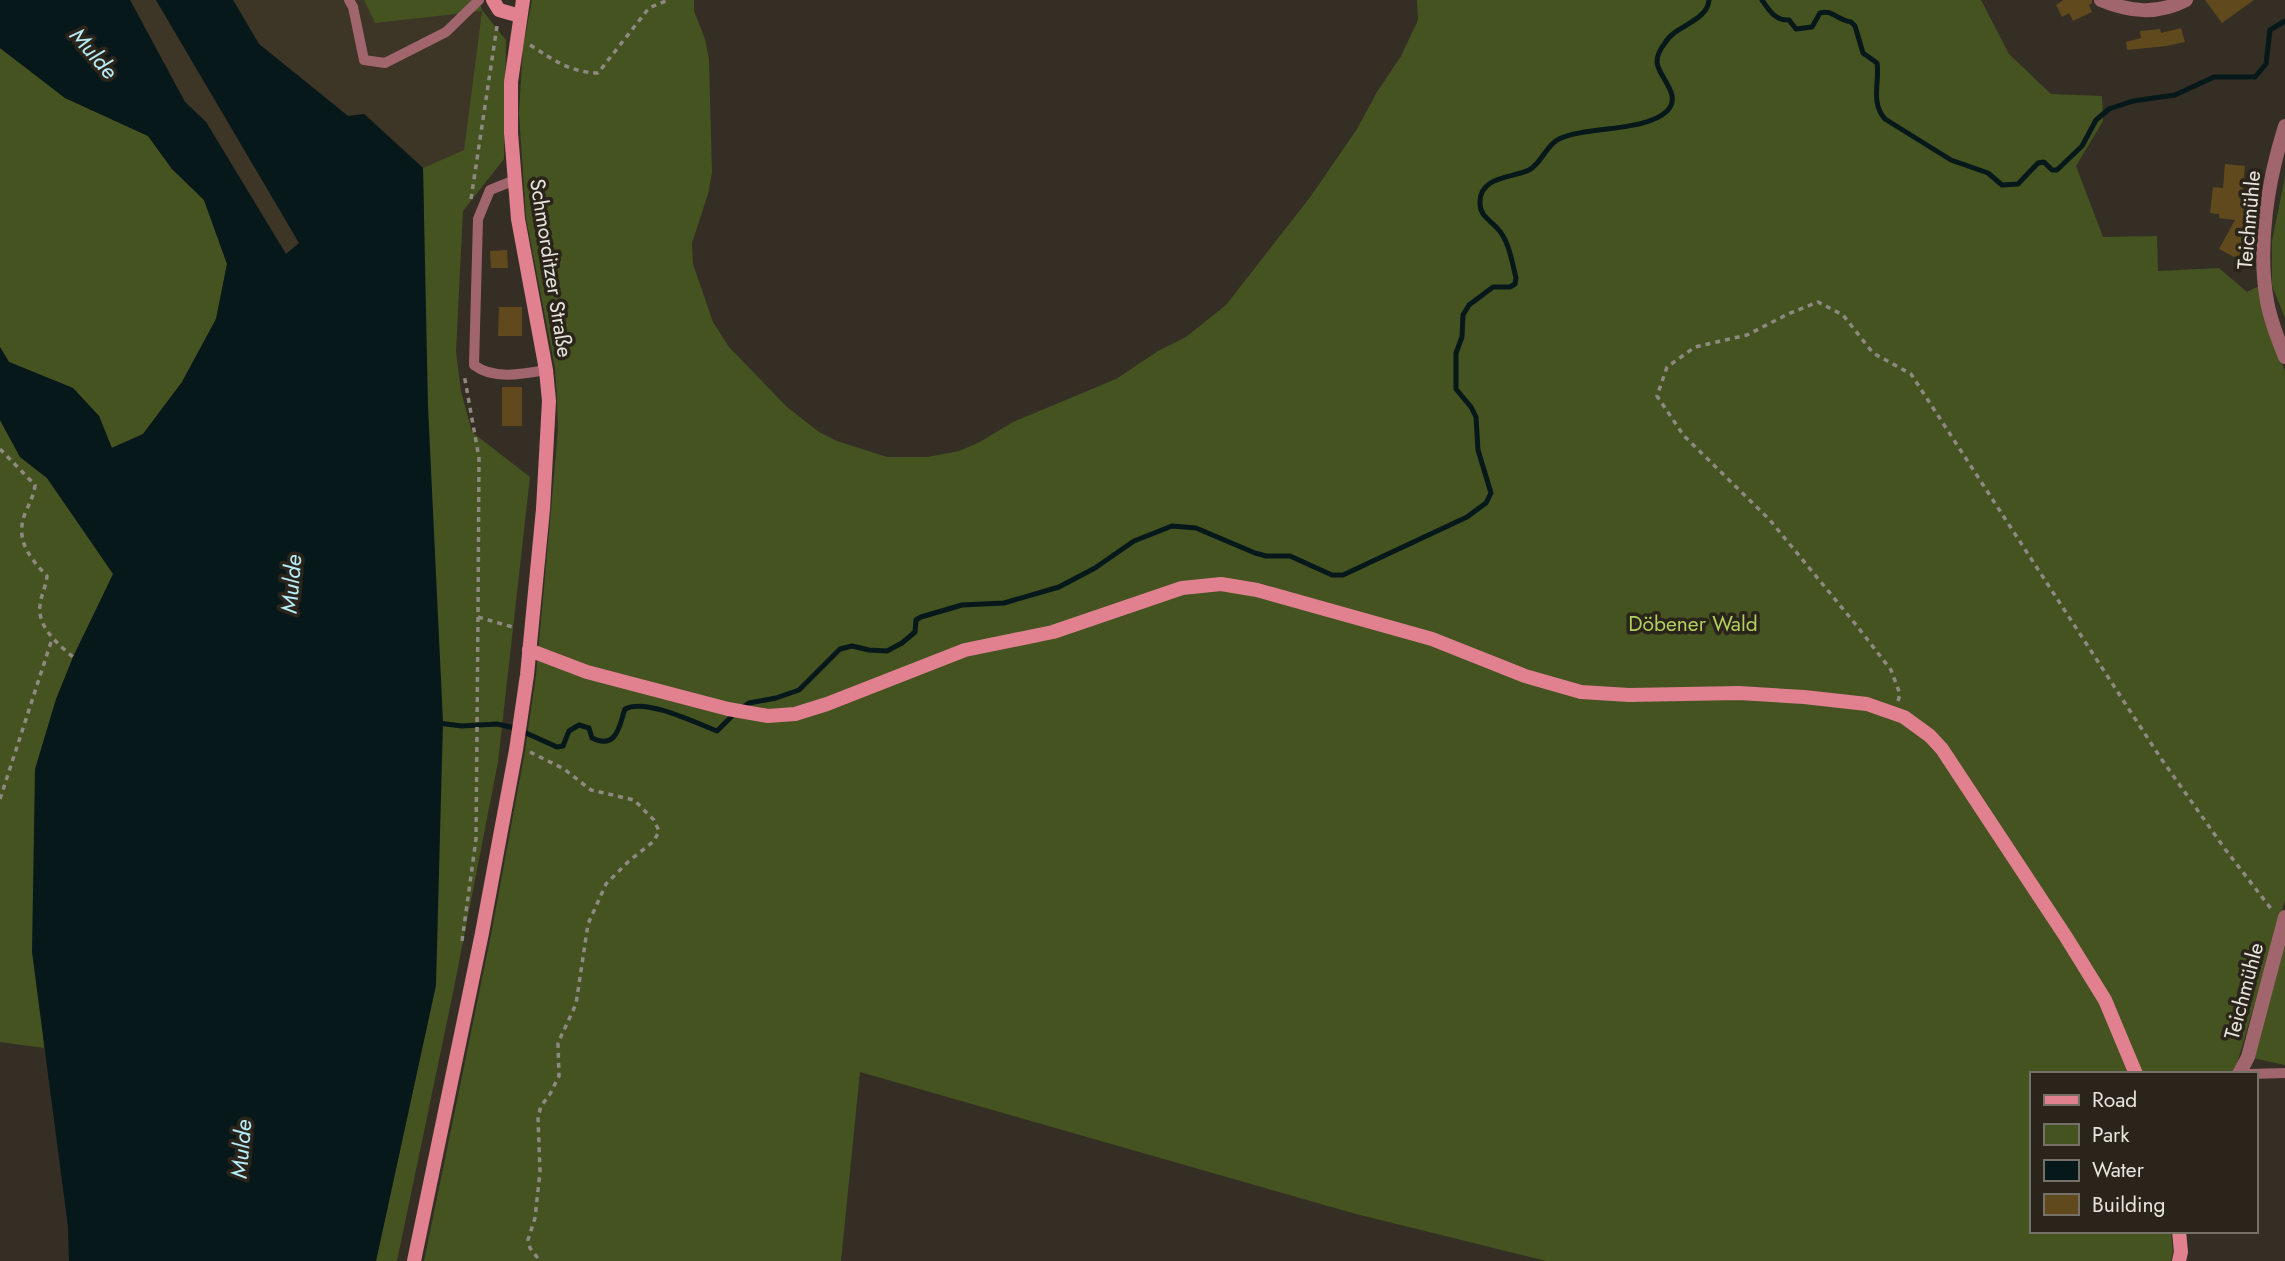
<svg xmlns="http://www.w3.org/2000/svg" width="2285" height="1261" font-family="Jost,sans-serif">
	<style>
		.built { fill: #3d3525 }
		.green { fill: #455321 }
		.water { fill: #07181b }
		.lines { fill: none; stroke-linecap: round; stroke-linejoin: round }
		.stream { stroke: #07181b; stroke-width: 5 }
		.building { fill: #604a1d }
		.path { stroke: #8e8981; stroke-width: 3.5; stroke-dasharray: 5 5; stroke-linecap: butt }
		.lane { stroke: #a1656d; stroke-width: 10 }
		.street { stroke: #a1656d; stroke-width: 14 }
		.secondary { stroke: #e18190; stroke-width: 14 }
		.labels { text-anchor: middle; stroke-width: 7; stroke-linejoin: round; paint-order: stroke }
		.street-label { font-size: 21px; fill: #e8e5de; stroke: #2a241a }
		.park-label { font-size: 21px; fill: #b1cf5e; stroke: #2a241a }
		.water-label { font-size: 23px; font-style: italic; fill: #b6edf8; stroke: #2a241a }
	</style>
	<rect width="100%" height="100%" fill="#342e24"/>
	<g class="built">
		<polygon points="130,0 156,0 300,244 286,254 206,122 185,102"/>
		<polygon points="233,0 364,0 375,23 482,10 464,151 423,168 365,114 348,116 259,44"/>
	</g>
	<g class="green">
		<polygon points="364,0 479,0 482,10 506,40 504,159 463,211 456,352 461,391 472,432 530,477 498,762 454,988 397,1261 376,1261 436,985 423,168 464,150 482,11 375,23"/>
		<polygon points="532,0 694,0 694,11 705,39 709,59 712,173 708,194 692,243 693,264 713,322 729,347 787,407 819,432 837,441 887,457 928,457 959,451 978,443 1013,422 1116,379 1158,351 1186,337 1226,305 1311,196 1357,129 1377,92 1401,56 1418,20 1417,0 1981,0 2009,54 2051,94 2102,96 2103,121 2076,166 2103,237 2157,236 2158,271 2219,268 2247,292 2259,286 2270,332 2285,371 2285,900 2234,1074 2031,1074 2031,1231 2171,1231 2173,1252 2171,1261 1546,1261 1356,1214 860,1072 841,1261 424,1261 491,935 525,751 536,675 551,510 558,429 557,401 555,368 526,218 519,113 523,48"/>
		<polygon points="0,48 65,98 148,136 172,169 204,200 227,264 216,319 182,382 143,434 111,448 99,416 73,388 9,362 0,347"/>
		<polygon points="2285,177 2285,318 2272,286 2272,241"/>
		<polygon points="0,420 20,457 47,478 114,574 73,657 34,860 44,1048 0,1042"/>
		<polygon points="2285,933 2285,1065 2248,1057"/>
	</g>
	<polygon class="water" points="0,0 130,0 185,102 206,122 286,254 299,243 156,0 233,0 259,44 348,116 364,114 423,168 428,406 443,722 436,985 376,1261 69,1261 68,1227 32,952 35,769 56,699 73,657 113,574 47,478 20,457 0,420 0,347 9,362 73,388 99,416 112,448 143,434 182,382 216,319 227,264 204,200 172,169 148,136 65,98 0,48"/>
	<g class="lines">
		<g class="stream">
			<path d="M1762 0C1769 10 1775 21 1789 20L1796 29 1812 27 1820 13C1832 9 1837 20 1851 22L1855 26 1863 53 1877 63C1880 82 1870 102 1885 119L1951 160 1988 173 2002 185 2018 184 2038 163 2044 162 2052 170H2057L2082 146 2096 120 2109 109 2133 101 2175 95 2214 77H2255L2266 64 2270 30 2285 21"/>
			<path d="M438 723 462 726 497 724 515 728 557 747 563 746 569 731 579 725 589 728 592 738C618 751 620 722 625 709 646 698 696 723 717 731L736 712 749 703 776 698 799 690 840 649 852 646 869 650 887 651 902 643 915 632 916 620 921 617 962 605 1004 603 1059 587 1095 568 1134 541 1172 526 1196 528 1255 553 1266 556H1290L1332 575H1343L1467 517 1486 503 1491 493 1478 450 1476 417 1471 407 1456 389V353L1462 337 1463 315 1469 305 1493 287H1510L1515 284 1516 278C1512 262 1509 240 1497 228 1489 219 1480 216 1480 203 1479 176 1513 178 1529 170 1542 163 1546 145 1559 139 1586 126 1646 132 1667 111 1683 95 1658 77 1657 62 1657 56 1661 48 1665 43 1675 25 1707 22 1709 0"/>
		</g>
	</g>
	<g class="building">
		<polygon points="2063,0 2092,0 2092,3 2089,5 2092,12 2073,21 2069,13 2062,17 2056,5"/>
		<polygon points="2205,0 2254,0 2222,23"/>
		<polygon points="2181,28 2185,42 2166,46 2127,50 2126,42 2141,38 2140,31 2160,29 2161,33"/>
		<polygon points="2225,164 2245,166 2241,204 2257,206 2255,230 2238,259 2219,249 2235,220 2219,218 2219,214 2210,213 2213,187 2223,188"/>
		<polygon points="507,250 508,268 491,268 490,251"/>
		<polygon points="499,307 522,307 522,336 498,336"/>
		<rect x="502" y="387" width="20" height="39"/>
	</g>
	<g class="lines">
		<g class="path">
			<path d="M530 45C554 60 569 72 598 73L649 8 668 0"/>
			<polyline points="471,199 497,26"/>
			<path d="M0 449 35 485C34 495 30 502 26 511 14 539 29 557 47 576 46 587 41 595 40 605 37 627 58 644 73 657"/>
			<polyline points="478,617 516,628"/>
			<polyline points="1898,701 1900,694 1891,670 1857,626 1769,519 1684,436 1657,396 1667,367 1695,347 1747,335 1788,314 1818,302 1843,315 1873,353 1911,374 2160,757 2225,849 2272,910"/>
			<polyline points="530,752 564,769 591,790 634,800 654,820 659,831 654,841 629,861 606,884 588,924 576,1004 558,1043 559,1076 550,1094 541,1106 538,1117 540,1172 535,1218 528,1240 530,1248 540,1261"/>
			<polyline points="0,799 52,639"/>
			<polyline points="462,941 476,839 478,617 479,458 464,374"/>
		</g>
		<g class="lane">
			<polyline points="349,0 353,7 364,60 385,63 446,32 479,0"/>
			<path d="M515 180 490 190 478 219 474 365C493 380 523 374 546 370"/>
			<polyline points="2249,1074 2285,1073"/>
		</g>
		<g class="street">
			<path d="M2101 0C2130 12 2157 15 2186 0"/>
			<path d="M2285 126C2268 180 2257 245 2267 301 2270 320 2278 339 2285 357"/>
			<polyline points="2239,1074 2248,1057 2285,917"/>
		</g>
		<g class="secondary">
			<polyline points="493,0 499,10 520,16"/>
			<polyline points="529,650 587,672 728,709 768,716 795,714 827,704 965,650 1053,632 1182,588 1221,584 1257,590 1432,639 1525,676 1581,692 1629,695 1739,693 1804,697 1867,704 1904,717 1930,736 1942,749 2066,937 2105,1000 2136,1074"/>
			<polyline points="2179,1231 2181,1252 2179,1261"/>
			<polyline points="414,1261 482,933 516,750 527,675 543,509 549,401 546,370 518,219 511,133 511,82 523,0"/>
		</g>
	</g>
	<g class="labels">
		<g class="street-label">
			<text transform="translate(2249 220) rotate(-85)" y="7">Teichmühle</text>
			<text transform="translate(551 268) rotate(81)" y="7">Schmorditzer Straße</text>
			<text transform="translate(2244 991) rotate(-75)" y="7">Teichmühle</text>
		</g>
		<g class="park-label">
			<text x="1693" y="631">Döbener Wald</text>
		</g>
		<g class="water-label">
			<text transform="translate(94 53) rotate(49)" y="8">Mulde</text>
			<text transform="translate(291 584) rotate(-85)" y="8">Mulde</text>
			<text transform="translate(241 1149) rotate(-85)" y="8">Mulde</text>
		</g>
	</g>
	<rect x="2030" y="1072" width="228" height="161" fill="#2a241a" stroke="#767168" stroke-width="2"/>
	<rect x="2044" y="1095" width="35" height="10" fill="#e18190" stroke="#767168" stroke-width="2"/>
	<text x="2092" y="1107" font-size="21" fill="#e8e5de">Road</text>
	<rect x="2044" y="1124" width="35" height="21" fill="#455321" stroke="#767168" stroke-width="2"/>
	<text x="2092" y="1142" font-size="21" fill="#e8e5de">Park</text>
	<rect x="2044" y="1160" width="35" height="21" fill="#07181b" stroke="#767168" stroke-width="2"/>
	<text x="2092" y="1177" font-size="21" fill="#e8e5de">Water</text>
	<rect x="2044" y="1194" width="35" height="21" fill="#604a1d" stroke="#767168" stroke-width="2"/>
	<text x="2092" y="1212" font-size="21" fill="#e8e5de">Building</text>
</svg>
